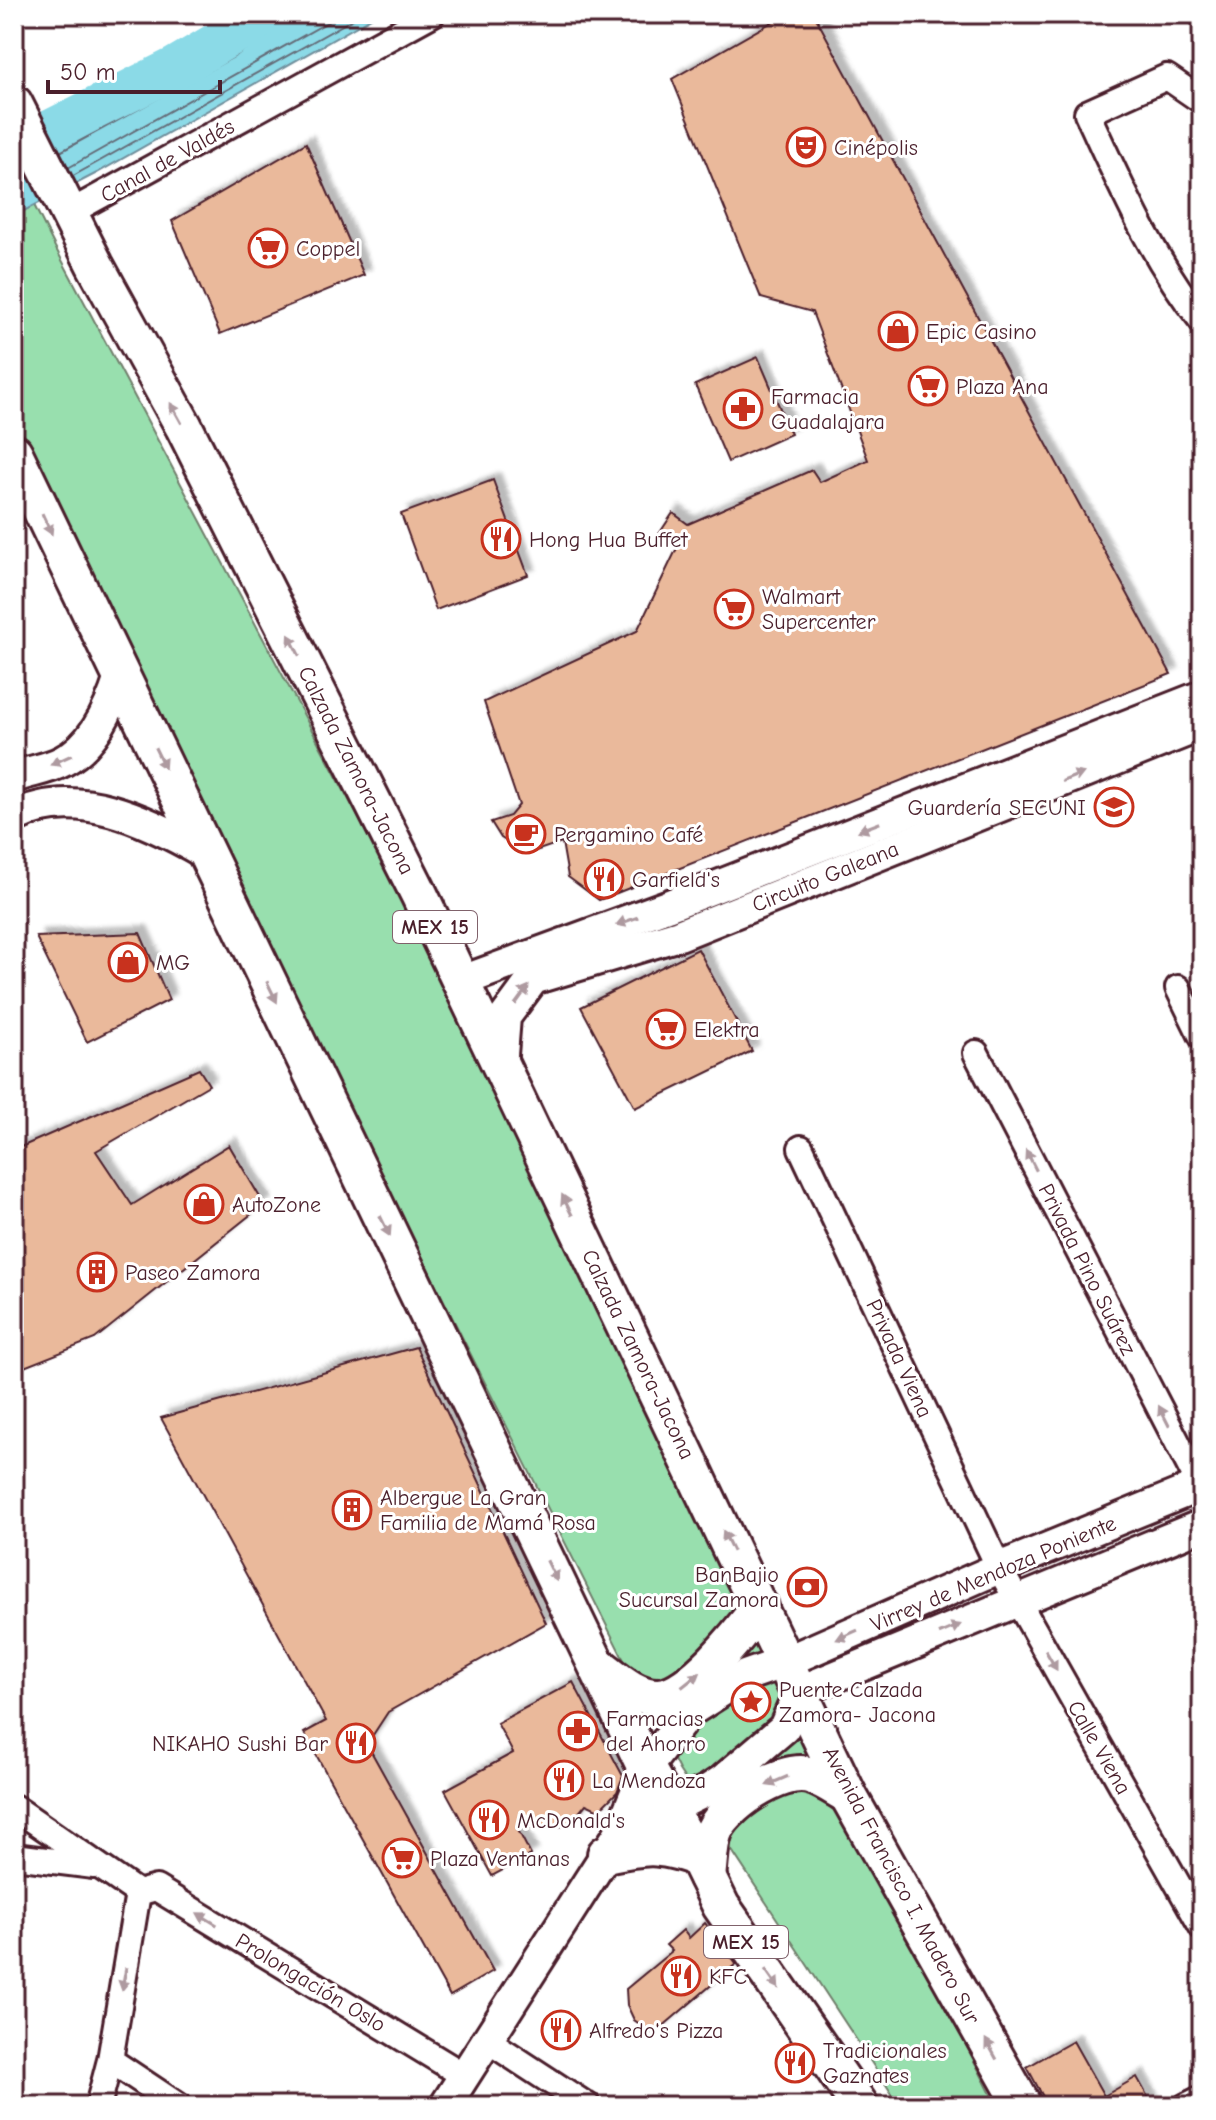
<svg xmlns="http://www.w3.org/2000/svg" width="1216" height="2120" font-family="'Comic Neue',sans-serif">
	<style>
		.green { fill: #98dfae; stroke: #717f6c; stroke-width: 2 }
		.water { fill: #8bdae7; stroke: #718f9c; stroke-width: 2 }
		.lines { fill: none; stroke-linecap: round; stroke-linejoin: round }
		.shore { stroke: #646a76; stroke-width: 2 }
		.river { stroke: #8bdae7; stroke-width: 42 }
		.building { fill: #eab99b; stroke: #4a1f2b; stroke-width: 2; filter: url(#shadow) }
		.minor-casing { stroke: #4a1f2b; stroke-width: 30 }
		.tertiary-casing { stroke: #4a1f2b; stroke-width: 36 }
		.primary-casing { stroke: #4a1f2b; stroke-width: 42 }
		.minor { stroke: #fff; stroke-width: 24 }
		.tertiary { stroke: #fff; stroke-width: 30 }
		.primary { stroke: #fff; stroke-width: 36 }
		.oneway { fill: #ae9aa0 }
		.labels { text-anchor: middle; stroke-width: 6; stroke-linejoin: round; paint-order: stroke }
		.shield { fill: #fff; stroke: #80626b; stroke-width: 2 }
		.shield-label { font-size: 20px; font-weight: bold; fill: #4a1f2b }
		.poi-label { font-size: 22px; fill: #4a1f2b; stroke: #fff; text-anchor: start }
		.street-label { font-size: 22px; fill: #4a1f2b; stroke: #fff }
	</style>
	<defs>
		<filter id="shadow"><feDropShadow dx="7" dy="-7" stdDeviation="2" flood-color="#0004"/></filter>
	</defs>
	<rect width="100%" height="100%" fill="#fff"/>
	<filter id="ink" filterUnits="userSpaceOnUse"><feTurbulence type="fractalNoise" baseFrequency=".0125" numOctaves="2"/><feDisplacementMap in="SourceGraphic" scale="16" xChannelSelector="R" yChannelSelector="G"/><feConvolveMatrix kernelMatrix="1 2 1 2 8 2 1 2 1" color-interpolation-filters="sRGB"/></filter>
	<g filter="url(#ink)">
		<polygon class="green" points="14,165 55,247 458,1005 553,1219 758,1648 791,1701 997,2106 900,2106 679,1770 219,852 14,416"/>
		<polygon class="water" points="262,14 378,14 97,173 14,216 14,153 64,130 227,40"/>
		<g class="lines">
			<g class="shore">
				<polyline points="56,143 231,47 263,23 266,14"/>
				<polyline points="60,152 237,55 270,30 276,14"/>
				<polyline points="68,168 342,14"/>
				<polyline points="73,176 362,14"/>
			</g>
			<polyline class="river" points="14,149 175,68 266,14"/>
		</g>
		<g class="building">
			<polygon points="786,14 814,14 1171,674 599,900 568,877 562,842 527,854 501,838 491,822 510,816 519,805 484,702 637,631 677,548 659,534 673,513 688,524 812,470 820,482 868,460 812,312 761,298 672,79"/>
			<polygon points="306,143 364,275 220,334 172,221"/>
			<polygon points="758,357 791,434 728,462 695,385"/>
			<polygon points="493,480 528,575 436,610 401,514"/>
			<polygon points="140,933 169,1000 87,1042 36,937"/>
			<polygon points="698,949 752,1051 635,1108 581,1007"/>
			<polygon points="199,1069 209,1085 96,1151 132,1205 229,1145 264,1204 95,1339 14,1371 14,1150"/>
			<polygon points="416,1347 546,1623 388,1712 367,1744 493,1971 450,1996 304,1733 326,1721 161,1418"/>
			<polygon points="573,1682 623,1776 617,1792 599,1810 586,1804 568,1826 517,1828 531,1855 492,1876 445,1790 513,1753 497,1723"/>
			<polygon points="705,1923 736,1964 654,2034 634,2020 627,2005 626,1989 672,1951 666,1945 683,1930 689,1938"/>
			<polygon points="1073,2041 1104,2096 1137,2077 1153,2106 1048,2106 1027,2067"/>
		</g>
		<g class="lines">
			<defs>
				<g id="minor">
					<path d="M1202 101 1167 77 1087 113C1120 184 1152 259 1202 321"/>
					<polyline points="69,213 432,14"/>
					<polyline points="1178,988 1202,1037"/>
					<polyline points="976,1053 1202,1490"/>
					<polyline points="801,1148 999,1568 1202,1927"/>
					<polyline points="14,1807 138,1893"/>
					<polyline points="14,1856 94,1866"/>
					<polyline points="487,2040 588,2106"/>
					<polyline points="110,2060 179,2106"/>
					<polyline points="98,2106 110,2060 138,1893 156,1888 465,2076"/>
					<polyline points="1186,2106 1202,2098"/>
				</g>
				<g id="tertiary">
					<path d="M14 777C30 771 49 769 63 761 94 745 110 709 120 677"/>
					<path d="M14 817C76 784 149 821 205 853"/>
					<polyline points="462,981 667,906 1202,696"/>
					<polyline points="501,1067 505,1017 533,979 679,935 1202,725"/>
					<polyline points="619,1834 708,1790 723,1780 784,1728 800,1691 1202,1525"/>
					<polyline points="445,2106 619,1834 646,1768 690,1711 745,1676 785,1662 999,1568 1202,1485"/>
				</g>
				<g id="primary">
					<polyline points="14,104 95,265 184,427 419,894 848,1795 1023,2106"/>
					<polyline points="14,453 646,1768 697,1857 721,1906 860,2106"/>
					<path d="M599 1666C616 1679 636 1698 659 1697 691 1696 741 1632 760 1607"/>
					<path d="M606 1854C648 1845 656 1844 697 1857"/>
					<path d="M707 1877C709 1863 709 1847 713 1834 721 1807 781 1767 809 1775 822 1778 836 1788 848 1795"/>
				</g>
			</defs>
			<use href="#minor" class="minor-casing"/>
			<use href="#tertiary" class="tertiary-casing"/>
			<use href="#primary" class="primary-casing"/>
			<use href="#minor" class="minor"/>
			<use href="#tertiary" class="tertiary"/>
			<use href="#primary" class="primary"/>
		</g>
		<defs><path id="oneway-solid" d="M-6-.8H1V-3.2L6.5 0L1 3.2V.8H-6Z" transform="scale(2)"/></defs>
		<g class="oneway">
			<use href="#oneway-solid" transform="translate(176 413) rotate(-119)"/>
			<use href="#oneway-solid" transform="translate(47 524) rotate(65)"/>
			<use href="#oneway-solid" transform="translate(294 645) rotate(-117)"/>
			<use href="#oneway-solid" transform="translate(160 758) rotate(64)"/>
			<use href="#oneway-solid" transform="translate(61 760) rotate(155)"/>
			<use href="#oneway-solid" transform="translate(1073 777) rotate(-22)"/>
			<use href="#oneway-solid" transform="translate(869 827) rotate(159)"/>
			<use href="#oneway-solid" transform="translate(627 921) rotate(160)"/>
			<use href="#oneway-solid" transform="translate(272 992) rotate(64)"/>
			<use href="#oneway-solid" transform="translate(522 995) rotate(-54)"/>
			<use href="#oneway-solid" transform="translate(1031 1160) rotate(-117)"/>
			<use href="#oneway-solid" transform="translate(567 1205) rotate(-116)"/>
			<use href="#oneway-solid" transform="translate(385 1226) rotate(64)"/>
			<use href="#oneway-solid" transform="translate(1164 1416) rotate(-117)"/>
			<use href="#oneway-solid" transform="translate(728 1541) rotate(-116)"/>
			<use href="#oneway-solid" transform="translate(552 1571) rotate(64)"/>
			<use href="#oneway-solid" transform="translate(950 1629) rotate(-23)"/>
			<use href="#oneway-solid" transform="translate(847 1635) rotate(156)"/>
			<use href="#oneway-solid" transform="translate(1051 1660) rotate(60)"/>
			<use href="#oneway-solid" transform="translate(691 1680) rotate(-38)"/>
			<use href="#oneway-solid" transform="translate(777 1781) rotate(157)"/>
			<use href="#oneway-solid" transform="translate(207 1919) rotate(-149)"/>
			<use href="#oneway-solid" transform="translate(124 1979) rotate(100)"/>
			<use href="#oneway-solid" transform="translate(772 1979) rotate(55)"/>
			<use href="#oneway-solid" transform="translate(991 2049) rotate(-119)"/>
		</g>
	</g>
	<defs>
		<symbol id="theatre-ring" viewBox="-11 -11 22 22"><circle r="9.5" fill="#fff" stroke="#c8321e" stroke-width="1.5"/><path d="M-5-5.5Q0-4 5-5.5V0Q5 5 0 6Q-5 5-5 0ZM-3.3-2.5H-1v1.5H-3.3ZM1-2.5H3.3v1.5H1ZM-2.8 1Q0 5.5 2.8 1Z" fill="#c8321e"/></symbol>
		<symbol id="supermarket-ring" viewBox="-11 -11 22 22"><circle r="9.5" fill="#fff" stroke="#c8321e" stroke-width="1.5"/><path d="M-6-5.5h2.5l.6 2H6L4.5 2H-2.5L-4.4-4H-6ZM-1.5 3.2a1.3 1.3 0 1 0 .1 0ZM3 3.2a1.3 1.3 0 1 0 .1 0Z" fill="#c8321e"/></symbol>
		<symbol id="shop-ring" viewBox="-11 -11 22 22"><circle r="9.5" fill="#fff" stroke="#c8321e" stroke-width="1.5"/><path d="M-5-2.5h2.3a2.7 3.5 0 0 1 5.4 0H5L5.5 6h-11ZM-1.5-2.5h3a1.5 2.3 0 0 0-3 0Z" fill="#c8321e"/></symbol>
		<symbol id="pharmacy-ring" viewBox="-11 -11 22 22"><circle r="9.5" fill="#fff" stroke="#c8321e" stroke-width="1.5"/><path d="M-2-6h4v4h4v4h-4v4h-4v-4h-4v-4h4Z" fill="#c8321e"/></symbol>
		<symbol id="restaurant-ring" viewBox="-11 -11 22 22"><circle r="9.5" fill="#fff" stroke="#c8321e" stroke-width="1.5"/><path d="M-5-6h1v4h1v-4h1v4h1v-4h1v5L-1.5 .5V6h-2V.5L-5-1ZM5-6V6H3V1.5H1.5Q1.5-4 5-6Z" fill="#c8321e"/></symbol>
		<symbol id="school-ring" viewBox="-11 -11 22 22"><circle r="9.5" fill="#fff" stroke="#c8321e" stroke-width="1.5"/><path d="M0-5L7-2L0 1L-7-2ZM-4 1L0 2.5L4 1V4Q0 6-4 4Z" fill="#c8321e"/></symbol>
		<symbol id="cafe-ring" viewBox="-11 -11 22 22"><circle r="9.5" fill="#fff" stroke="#c8321e" stroke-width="1.5"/><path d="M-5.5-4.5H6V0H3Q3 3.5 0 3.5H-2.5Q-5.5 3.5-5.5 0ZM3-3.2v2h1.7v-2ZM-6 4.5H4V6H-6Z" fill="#c8321e"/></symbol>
		<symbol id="building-ring" viewBox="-11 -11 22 22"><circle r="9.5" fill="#fff" stroke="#c8321e" stroke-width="1.5"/><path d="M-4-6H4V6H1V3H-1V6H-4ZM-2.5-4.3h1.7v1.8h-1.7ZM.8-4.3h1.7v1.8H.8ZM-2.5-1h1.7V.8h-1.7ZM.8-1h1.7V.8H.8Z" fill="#c8321e"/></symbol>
		<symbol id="bank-ring" viewBox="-11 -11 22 22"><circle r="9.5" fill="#fff" stroke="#c8321e" stroke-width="1.5"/><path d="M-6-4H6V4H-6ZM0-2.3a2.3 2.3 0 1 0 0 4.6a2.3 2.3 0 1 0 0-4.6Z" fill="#c8321e"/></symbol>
		<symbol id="sight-ring" viewBox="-11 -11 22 22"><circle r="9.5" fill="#fff" stroke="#c8321e" stroke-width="1.5"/><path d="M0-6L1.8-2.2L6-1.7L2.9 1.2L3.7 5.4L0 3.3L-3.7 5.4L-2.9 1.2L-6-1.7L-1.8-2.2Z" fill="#c8321e"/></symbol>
	</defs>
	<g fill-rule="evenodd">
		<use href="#theatre-ring" x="784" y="125" width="44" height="44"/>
		<use href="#supermarket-ring" x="246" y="226" width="44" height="44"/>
		<use href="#shop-ring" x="876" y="309" width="44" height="44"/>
		<use href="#supermarket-ring" x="906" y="364" width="44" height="44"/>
		<use href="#pharmacy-ring" x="721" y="387" width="44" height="44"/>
		<use href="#restaurant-ring" x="479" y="517" width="44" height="44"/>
		<use href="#supermarket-ring" x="712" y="587" width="44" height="44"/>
		<use href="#school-ring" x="1092" y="785" width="44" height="44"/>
		<use href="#cafe-ring" x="504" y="812" width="44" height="44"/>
		<use href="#restaurant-ring" x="582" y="857" width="44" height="44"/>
		<use href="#shop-ring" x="106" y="940" width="44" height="44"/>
		<use href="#supermarket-ring" x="644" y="1007" width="44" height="44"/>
		<use href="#shop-ring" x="182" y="1182" width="44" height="44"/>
		<use href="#building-ring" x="75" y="1250" width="44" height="44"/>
		<use href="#building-ring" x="330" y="1488" width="44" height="44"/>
		<use href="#bank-ring" x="785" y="1565" width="44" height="44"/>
		<use href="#sight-ring" x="729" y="1680" width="44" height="44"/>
		<use href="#pharmacy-ring" x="556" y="1709" width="44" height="44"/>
		<use href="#restaurant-ring" x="334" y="1721" width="44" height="44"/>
		<use href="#restaurant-ring" x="542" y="1758" width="44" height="44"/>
		<use href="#restaurant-ring" x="467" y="1798" width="44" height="44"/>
		<use href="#supermarket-ring" x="380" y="1836" width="44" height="44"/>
		<use href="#restaurant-ring" x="659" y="1954" width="44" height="44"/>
		<use href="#restaurant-ring" x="539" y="2008" width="44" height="44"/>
		<use href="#restaurant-ring" x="773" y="2041" width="44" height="44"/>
	</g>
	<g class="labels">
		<g class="shield">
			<rect x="393" y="911" width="84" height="32" rx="6"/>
			<rect x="704" y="1926" width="84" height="32" rx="6"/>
		</g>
		<g class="shield-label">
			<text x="435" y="934">MEX 15</text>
			<text x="746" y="1949">MEX 15</text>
		</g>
		<g class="poi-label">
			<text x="834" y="155">Cinépolis</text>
			<text x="296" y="256">Coppel</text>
			<text x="926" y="339">Epic Casino</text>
			<text x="956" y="394">Plaza Ana</text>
			<text x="771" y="404">Farmacia<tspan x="771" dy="25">Guadalajara</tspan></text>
			<text x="529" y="547">Hong Hua Buffet</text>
			<text x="762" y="604">Walmart<tspan x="762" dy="25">Supercenter</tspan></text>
			<text x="1086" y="815" text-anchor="end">Guardería SECUNI</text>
			<text x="554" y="842">Pergamino Café</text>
			<text x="632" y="887">Garfield's</text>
			<text x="156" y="970">MG</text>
			<text x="694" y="1037">Elektra</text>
			<text x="232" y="1212">AutoZone</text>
			<text x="125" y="1280">Paseo Zamora</text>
			<text x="380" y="1505">Albergue La Gran<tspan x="380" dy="25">Familia de Mamá Rosa</tspan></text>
			<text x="779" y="1582" text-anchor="end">BanBajio<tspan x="779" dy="25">Sucursal Zamora</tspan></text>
			<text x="779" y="1697">Puente Calzada<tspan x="779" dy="25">Zamora- Jacona</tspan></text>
			<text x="606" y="1726">Farmacias<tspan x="606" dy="25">del Ahorro</tspan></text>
			<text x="328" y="1751" text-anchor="end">NIKAHO Sushi Bar</text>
			<text x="592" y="1788">La Mendoza</text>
			<text x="517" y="1828">McDonald's</text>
			<text x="430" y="1866">Plaza Ventanas</text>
			<text x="709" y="1984">KFC</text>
			<text x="589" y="2038">Alfredo's Pizza</text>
			<text x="823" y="2058">Tradicionales<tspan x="823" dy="25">Gaznates</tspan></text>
		</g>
		<g class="street-label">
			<text transform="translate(167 160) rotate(-29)" y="8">Canal de Valdés</text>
			<text transform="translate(357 770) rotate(63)" y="8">Calzada Zamora-Jacona</text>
			<text transform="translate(825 876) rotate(-22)" y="8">Circuito Galeana</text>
			<text transform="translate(1088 1269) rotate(63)" y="8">Privada Pino Suárez</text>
			<text transform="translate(639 1354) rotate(64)" y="8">Calzada Zamora-Jacona</text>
			<text transform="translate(900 1358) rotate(65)" y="8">Privada Viena</text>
			<text transform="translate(993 1573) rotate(-23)" y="8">Virrey de Mendoza Poniente</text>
			<text transform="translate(1100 1747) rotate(60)" y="8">Calle Viena</text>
			<text transform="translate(902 1885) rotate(62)" y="8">Avenida Francisco I. Madero Sur</text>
			<text transform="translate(311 1982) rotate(31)" y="8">Prolongación Oslo</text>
		</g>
	</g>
	<rect width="1216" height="2120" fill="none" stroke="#fff" stroke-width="48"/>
	<rect x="24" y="24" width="1168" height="2072" fill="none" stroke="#4a1f2b" stroke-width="3" filter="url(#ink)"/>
	<path d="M48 80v12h172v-12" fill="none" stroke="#4a1f2b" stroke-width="4"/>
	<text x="60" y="80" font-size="24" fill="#4a1f2b" stroke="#ffffff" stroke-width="6" paint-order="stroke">50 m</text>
</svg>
